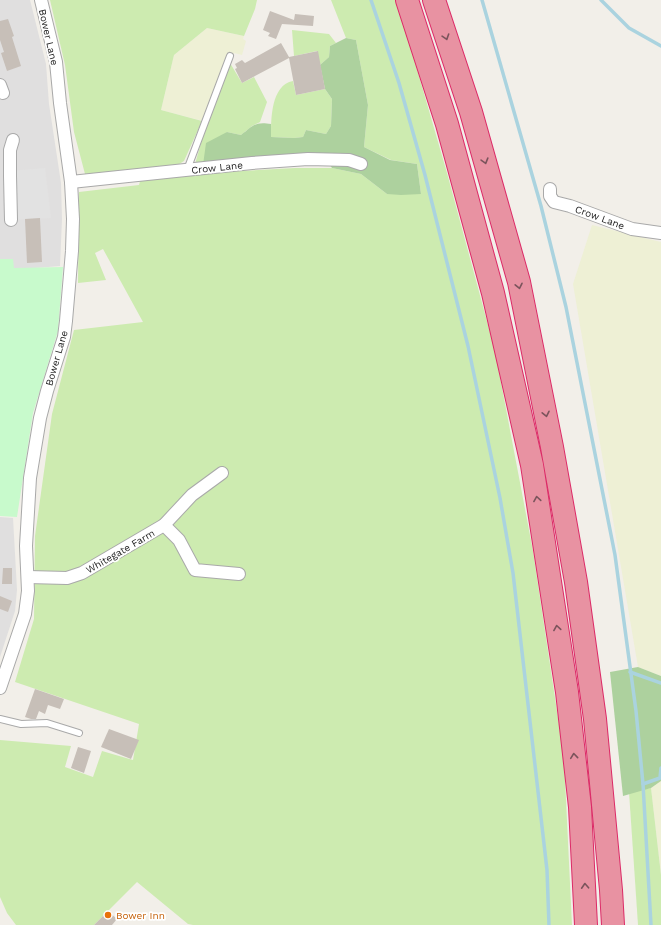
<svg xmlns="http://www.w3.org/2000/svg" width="661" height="925" font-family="'Work Sans',sans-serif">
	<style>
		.residential { fill: #e0dfdf }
		.farmland { fill: #eef0d5 }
		.grass { fill: #cdebb0 }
		.forest { fill: #add19e }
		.park { fill: #c8facc }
		.parking { fill: #e2e2e2 }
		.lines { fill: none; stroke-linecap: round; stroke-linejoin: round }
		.stream { stroke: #aad3df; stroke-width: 3.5 }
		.building { fill: #c7bfb8 }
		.service-casing { stroke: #a9a9a9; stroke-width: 8 }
		.minor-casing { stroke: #a9a9a9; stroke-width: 14 }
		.motorway-casing { stroke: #dc2a67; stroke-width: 24 }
		.service { stroke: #fff; stroke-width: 6 }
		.minor { stroke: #fff; stroke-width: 12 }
		.motorway { stroke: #e892a2; stroke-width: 22 }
		.oneway { stroke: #7b545c }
		.food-dot { fill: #e8710a; stroke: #fff; stroke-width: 1.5 }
		.labels { text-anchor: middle; stroke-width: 3.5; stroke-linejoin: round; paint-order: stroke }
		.street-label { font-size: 10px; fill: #222; stroke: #fff }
		.food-label { font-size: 10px; fill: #c56008; stroke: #fff; text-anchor: start }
	</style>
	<rect width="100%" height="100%" fill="#f2efe9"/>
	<g class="residential">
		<polygon points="0,0 30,0 46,64 49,104 61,183 62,219 60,266 11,270 0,266"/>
		<polygon points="0,517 13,518 17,590 15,611 0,657"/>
	</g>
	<g class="farmland">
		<polygon points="207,28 244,36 243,39 246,41 242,55 234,53 207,122 161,110 174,55"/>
		<polygon points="592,225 661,242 661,676 638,667 573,284"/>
		<polygon points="661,781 661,875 651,788"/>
	</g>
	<g class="grass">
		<polygon points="50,0 257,0 255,9 244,36 207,28 174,55 161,110 202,121 184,161 176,166 144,181 187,174 295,168 332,168 361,174 387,194 421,194 417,164 391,160 364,147 368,105 356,40 346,38 331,0 397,0 447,173 495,351 533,551 564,758 572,925 193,925 188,924 137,882 94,925 16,925 7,913 0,897 0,740 71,746 65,767 93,777 102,751 133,760 139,724 15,682 34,619 35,536 52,414 74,330 143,322 103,249 95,253 106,280 78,283 79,192 139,185 143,170 85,174 74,132 65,65"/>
		<polygon points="292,30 329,34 336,43 330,46 329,57 320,65 317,51 294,56"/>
		<polygon points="230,63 242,83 254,77 267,102 260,122 252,126 241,135 227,132 203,165 195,164 207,122"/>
		<path d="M293 81 296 95 325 89 332 99 331 126 326 134 306 130 303 137 294 138 271 137C271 119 271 85 293 81Z"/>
		<polygon points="651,788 661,875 661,925 638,925 629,792"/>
	</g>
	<g class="forest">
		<path d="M346 38 356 40 368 105 364 147 390 160 417 164 421 194 401 195 387 194 361 174 332 168 324 157 203 165 206 143 227 132 241 135C253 126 255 121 271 124V137L294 138 303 137 306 130 326 134 331 126 332 99 325 89 320 65 329 57 330 46Z"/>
		<polygon points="638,667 661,676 661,781 651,788 623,796 610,672"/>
	</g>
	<polygon class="park" points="0,259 13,259 14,268 63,267 58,331 33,413 17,517 0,516"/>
	<polygon class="parking" points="45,168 51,218 11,220 10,171"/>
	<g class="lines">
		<g class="stream">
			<polyline points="371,0 399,83 425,175 468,346 500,498 513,573 547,870 549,925"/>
			<polyline points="482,0 541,206 566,307 615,555 636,711 643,784 651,925"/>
			<polyline points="601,0 629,28 661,46"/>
			<polyline points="630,672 661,683"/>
			<polyline points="643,784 660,778 661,768"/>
		</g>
	</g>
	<g class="building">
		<polygon points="270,11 294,20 295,14 314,16 313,26 282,24 276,39 268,36 270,33 263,30"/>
		<polygon points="8,19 14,36 12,37 21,66 7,71 1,53 4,52 0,40 0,21"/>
		<polygon points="281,43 289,57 318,51 325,89 296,95 289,58 242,83 235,69 237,68 235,64 242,60 245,63"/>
		<polygon points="40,218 42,262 27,263 25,219"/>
		<polygon points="3,568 12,568 12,584 2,584"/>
		<polygon points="0,596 12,601 8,612 0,609"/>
		<polygon points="35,689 64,699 60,709 48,705 45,714 39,711 36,719 31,719 25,717"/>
		<polygon points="109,729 139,740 131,759 101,747"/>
		<polygon points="78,747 91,751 84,773 71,768"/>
		<polygon points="108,911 117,919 112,925 94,925"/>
	</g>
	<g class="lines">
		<defs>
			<g id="service">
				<polyline points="187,170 230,56"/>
				<polyline points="0,719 21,724 47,723 79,733"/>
			</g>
			<g id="minor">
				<polyline points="0,85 3,93"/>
				<polyline points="71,182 252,163 308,159 349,160 361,164"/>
				<polyline points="550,189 550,196 554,202 570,206 632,229 661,233"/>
				<polyline points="11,220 10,176 10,150 13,140"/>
				<polyline points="164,525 192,495 222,473"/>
				<polyline points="28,577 67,578 82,573 164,525 179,540 195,570 239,574"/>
				<polyline points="0,688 25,614 28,591 26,546 30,478 40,418 47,391 64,337 66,321 72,251 73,219 71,182 60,103 56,62 41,0"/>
			</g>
			<g id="motorway">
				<polyline points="407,0 447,124 493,293 532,465 567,692 580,807 586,925"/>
				<polyline points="434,0 471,112 519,282 552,447 576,582 595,719 611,890 613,925"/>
			</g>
		</defs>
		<use href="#service" class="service-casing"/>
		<use href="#minor" class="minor-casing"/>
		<use href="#motorway" class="motorway-casing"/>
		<use href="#service" class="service"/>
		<use href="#minor" class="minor"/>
		<use href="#motorway" class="motorway"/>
	</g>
	<defs><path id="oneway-chevron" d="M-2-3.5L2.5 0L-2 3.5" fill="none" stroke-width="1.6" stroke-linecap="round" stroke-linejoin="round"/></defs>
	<g class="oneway">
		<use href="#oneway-chevron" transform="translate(446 37) rotate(72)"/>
		<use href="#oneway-chevron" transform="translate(485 161) rotate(74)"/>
		<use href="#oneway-chevron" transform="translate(519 286) rotate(78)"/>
		<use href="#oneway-chevron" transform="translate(546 414) rotate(78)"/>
		<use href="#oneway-chevron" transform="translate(537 499) rotate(-99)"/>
		<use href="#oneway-chevron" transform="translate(557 628) rotate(-99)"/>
		<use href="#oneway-chevron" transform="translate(574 756) rotate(-96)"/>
		<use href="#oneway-chevron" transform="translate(585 886) rotate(-93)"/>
	</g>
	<circle class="food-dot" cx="108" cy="915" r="4"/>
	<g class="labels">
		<g class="street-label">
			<text transform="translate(49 37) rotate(77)" y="4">Bower Lane</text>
			<text transform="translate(217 167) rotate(-6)" y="4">Crow Lane</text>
			<text transform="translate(600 217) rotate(20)" y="4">Crow Lane</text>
			<text transform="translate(56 358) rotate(-74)" y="4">Bower Lane</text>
			<text transform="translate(120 551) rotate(-30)" y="4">Whitegate Farm</text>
		</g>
		<g class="food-label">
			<text x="116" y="919">Bower Inn</text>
		</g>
	</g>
</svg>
